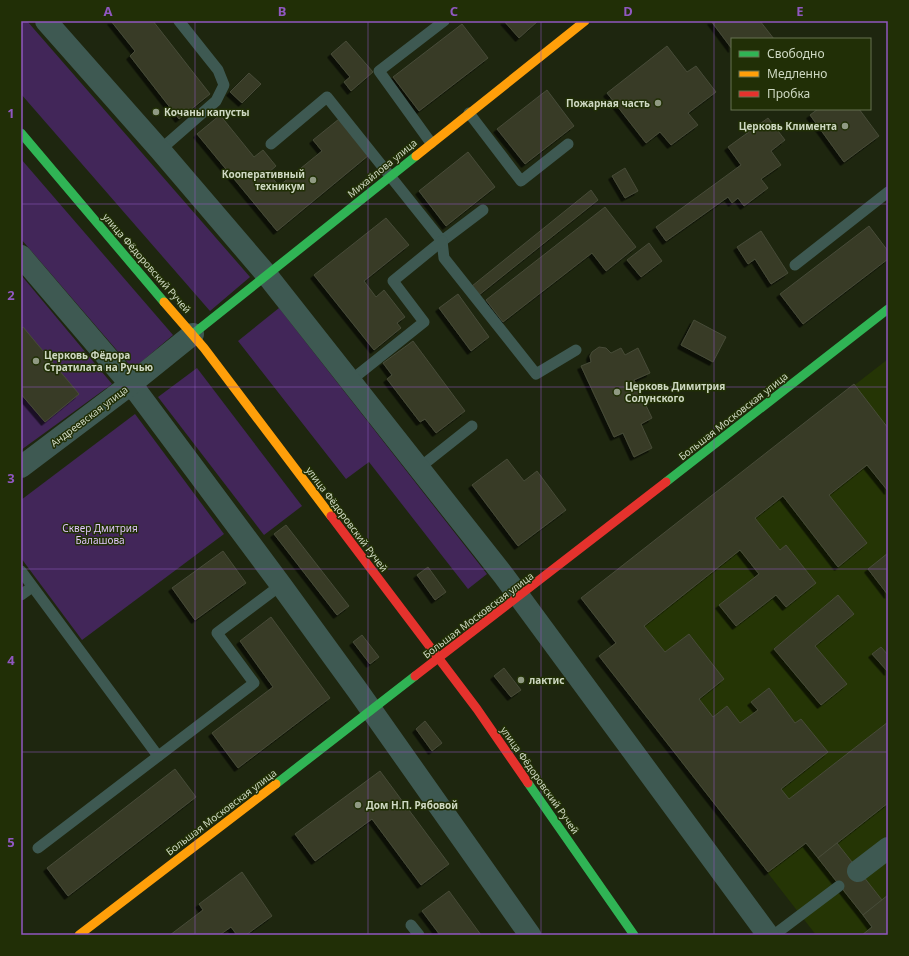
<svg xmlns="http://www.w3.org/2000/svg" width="909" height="956" font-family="'Noto Sans',sans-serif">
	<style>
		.built { fill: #253505 }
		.green { fill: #422659 }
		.building { fill: #383b28; stroke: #474b37; filter: url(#shadow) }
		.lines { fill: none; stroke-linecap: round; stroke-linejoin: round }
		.lane { stroke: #3e5952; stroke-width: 11 }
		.street { stroke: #3e5952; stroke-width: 22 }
		.fast { stroke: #30b455; stroke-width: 9 }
		.slow { stroke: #ff9f0a; stroke-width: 9 }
		.jam { stroke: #e5322d; stroke-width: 9 }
		.grid { fill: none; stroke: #9057c0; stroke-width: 1; stroke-opacity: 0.55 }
		.poi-dot { fill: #909a83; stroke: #212f06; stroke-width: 1.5 }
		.labels { text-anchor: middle; stroke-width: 3; stroke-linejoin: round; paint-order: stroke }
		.poi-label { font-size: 10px; font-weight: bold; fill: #ced8c2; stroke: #212f06; text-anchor: start }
		.street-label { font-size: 10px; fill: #ced8c2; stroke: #212f06 }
		.park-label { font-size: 10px; fill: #dfc5fb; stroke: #212f06 }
		.neatline { fill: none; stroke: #9057c0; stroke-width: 1.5 }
		.grid-label { font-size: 13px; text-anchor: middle; font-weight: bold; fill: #9057c0 }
	</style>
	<defs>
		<filter id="shadow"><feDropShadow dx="-3.5" dy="3.5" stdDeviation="0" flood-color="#0009"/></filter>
	</defs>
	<rect width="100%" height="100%" fill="#1e260f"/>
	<polygon class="built" points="888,359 888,935 816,935 599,656 616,643 581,598"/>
	<g class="green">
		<polygon points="21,21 27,21 250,277 210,311 21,94"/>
		<polygon points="21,159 173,335 133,369 21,239"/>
		<polygon points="21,275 112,384 21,450"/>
		<polygon points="279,308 487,574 468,589 369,462 346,479 238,341"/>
		<polygon points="197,368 302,506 264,535 158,397"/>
		<polygon points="135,414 224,534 82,640 21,558 21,500"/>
	</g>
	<g class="building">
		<polygon points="111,21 153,21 210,94 179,119 130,56 135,51"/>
		<polygon points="504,21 538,21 519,38"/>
		<polygon points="711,21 760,21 774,39 732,39 732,49"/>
		<polygon points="462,24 488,58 419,111 393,77"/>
		<polygon points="346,41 373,72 351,91 344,82 350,77 331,54"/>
		<polygon points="667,46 687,72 696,66 716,92 688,113 698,125 671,145 660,132 646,143 607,93"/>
		<polygon points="249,73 261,84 242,103 230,92"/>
		<polygon points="547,90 574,126 525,164 497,129"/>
		<polygon points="818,109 859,109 879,136 844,162 810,115"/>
		<polygon points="220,115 254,157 263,150 276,166 268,173 279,186 322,151 313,140 339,119 369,155 277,231 197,134"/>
		<polygon points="768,118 785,140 771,151 781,165 761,179 768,188 744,206 738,198 732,203 728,197 666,241 656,227 741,165 728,147"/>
		<polygon points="468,152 495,187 446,226 419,191"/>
		<polygon points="625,168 638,191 625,198 612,176"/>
		<polygon points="591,190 598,200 479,295 472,286"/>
		<polygon points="605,207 636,247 606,271 592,253 503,322 486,300"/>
		<polygon points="386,218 409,245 364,281 376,297 384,290 405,317 397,323 401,328 374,350 314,275"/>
		<polygon points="869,226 888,251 888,259 803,324 780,294"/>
		<polygon points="761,231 788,273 771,284 755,259 748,264 737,247"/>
		<polygon points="649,243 662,261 641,277 627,260"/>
		<polygon points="458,294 489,337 471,351 439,308"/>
		<polygon points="694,320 726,337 713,362 681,345"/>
		<polygon points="23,327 79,394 45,422 21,394 21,329"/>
		<polygon points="413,341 465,411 436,433 425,419 420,422 387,379 392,375 383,363"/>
		<polygon points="599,347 606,348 611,353 621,348 625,355 638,348 650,373 634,380 652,418 641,424 652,448 634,457 623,433 614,437 581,366 591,362 590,356 592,352"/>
		<polygon points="854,384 888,428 888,491 867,465 829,495 867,543 838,567 783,496 755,518 780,550 786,545 816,583 786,607 776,595 736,626 719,605 759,574 740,550 644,626 665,652 689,634 724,679 699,699 713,717 727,706 740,723 758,710 751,702 769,688 795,723 801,719 828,752 781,789 789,799 888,722 888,803 818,858 806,843 768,872 599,656 616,643 581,598"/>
		<polygon points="507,459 524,481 537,471 566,510 518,546 472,485"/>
		<polygon points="286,525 349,606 337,615 274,534"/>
		<polygon points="223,551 246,583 195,620 172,588"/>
		<polygon points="888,553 888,595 868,569"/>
		<polygon points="428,567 446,592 435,600 417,575"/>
		<polygon points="838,595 854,614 815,646 847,684 821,705 774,649"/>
		<polygon points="271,617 330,698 238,768 212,733 273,687 240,641"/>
		<polygon points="362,635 379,657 370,664 353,642"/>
		<polygon points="881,647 888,655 888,672 872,654"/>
		<polygon points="504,668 521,690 511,697 494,676"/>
		<polygon points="425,721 442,743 432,751 416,729"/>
		<polygon points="175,769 196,797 68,896 47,868"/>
		<polygon points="380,771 449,864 421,885 372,819 315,861 295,834"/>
		<polygon points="837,843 882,900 863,915 818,858"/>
		<polygon points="242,872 272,916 246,935 237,935 231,927 221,934 222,935 170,935 203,910 199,904"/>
		<polygon points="449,891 481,935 440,935 422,911"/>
		<polygon points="888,895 888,935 862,935 872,927 863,915"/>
	</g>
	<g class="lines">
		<g class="lane">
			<polyline points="469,113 521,181 568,144"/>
			<polyline points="431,143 379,71 444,21"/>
			<polyline points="271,144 327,97 442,241 483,210"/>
			<polyline points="160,150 216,101 224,85 218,70 179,21"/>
			<polyline points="442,241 444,258 536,374 576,350"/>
			<polyline points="795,265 888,192"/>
			<polyline points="350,381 424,322 393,281 442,241"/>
			<polyline points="419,468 472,426"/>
			<polyline points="21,571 158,756"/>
			<polyline points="21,595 32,587"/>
			<polyline points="38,848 254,683 217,633 281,585"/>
			<polyline points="411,925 419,935"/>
			<polyline points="774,935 839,886"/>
		</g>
		<g class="street">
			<polyline points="46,21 160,150 266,274 504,576 768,935"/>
			<polyline points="21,256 138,393 281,585 358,691 530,935"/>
			<polyline points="21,467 131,384 193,334"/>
			<polyline points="858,871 888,848"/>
		</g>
		<g class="fast">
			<polyline points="21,133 164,302"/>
			<polyline points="193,334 416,156"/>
			<polyline points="666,482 888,309"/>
			<polyline points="528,783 634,935"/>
			<polyline points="276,784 415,676"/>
		</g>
		<g class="slow">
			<polyline points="416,156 585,21"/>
			<polyline points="164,302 204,348 331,516"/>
			<polyline points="79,935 276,784"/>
		</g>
		<g class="jam">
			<polyline points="331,516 477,709 528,783"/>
			<polyline points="415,676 666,482"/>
		</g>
	</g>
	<path class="grid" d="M195 21V935M368 21V935M541 21V935M714 21V935M21 204H888M21 387H888M21 569H888M21 752H888"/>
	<g class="poi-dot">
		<circle cx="658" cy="103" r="4"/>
		<circle cx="156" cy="112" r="4"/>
		<circle cx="845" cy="126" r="4"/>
		<circle cx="313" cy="180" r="4"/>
		<circle cx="36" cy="361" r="4"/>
		<circle cx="617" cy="392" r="4"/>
		<circle cx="521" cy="680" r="4"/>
		<circle cx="358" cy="805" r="4"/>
	</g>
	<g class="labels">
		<g class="poi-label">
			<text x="650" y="107" text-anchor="end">Пожарная часть</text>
			<text x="164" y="116">Кочаны капусты</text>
			<text x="837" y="130" text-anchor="end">Церковь Климента</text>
			<text x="305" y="178" text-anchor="end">Кооперативный<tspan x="305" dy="12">техникум</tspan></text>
			<text x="44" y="359">Церковь Фёдора<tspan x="44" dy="12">Стратилата на Ручью</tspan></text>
			<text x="625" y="390">Церковь Димитрия<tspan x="625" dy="12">Солунского</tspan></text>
			<text x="529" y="684">лактис</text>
			<text x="366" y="809">Дом Н.П. Рябовой</text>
		</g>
		<g class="street-label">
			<text transform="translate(382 168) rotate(-39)" y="4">Михайлова улица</text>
			<text transform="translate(147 263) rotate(49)" y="4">улица Фёдоровский Ручей</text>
			<text transform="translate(89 416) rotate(-37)" y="4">Андреевская улица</text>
			<text transform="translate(733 416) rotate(-38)" y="4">Большая Московская улица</text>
			<text transform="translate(347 519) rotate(53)" y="4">улица Фёдоровский Ручей</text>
			<text transform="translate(478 615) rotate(-37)" y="4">Большая Московская улица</text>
			<text transform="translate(540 780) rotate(55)" y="4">улица Фёдоровский Ручей</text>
			<text transform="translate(221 812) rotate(-37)" y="4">Большая Московская улица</text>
		</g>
		<g class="park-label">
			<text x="100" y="532">Сквер Дмитрия<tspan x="100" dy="12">Балашова</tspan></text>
		</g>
	</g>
	<rect width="909" height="956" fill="none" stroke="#212f06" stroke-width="44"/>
	<rect x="731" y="38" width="140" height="72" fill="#212f06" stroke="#667351"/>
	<rect x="739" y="51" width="20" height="6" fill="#30b455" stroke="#667351"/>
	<text x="767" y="58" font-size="12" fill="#ced8c2">Свободно</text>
	<rect x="739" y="71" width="20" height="6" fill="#ff9f0a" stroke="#667351"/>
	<text x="767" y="78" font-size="12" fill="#ced8c2">Медленно</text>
	<rect x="739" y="91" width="20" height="6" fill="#e5322d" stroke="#667351"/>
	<text x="767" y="98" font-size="12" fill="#ced8c2">Пробка</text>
	<rect x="22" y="22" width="865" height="912" class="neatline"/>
	<g class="grid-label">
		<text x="108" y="16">A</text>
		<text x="282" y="16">B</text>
		<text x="454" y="16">C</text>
		<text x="628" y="16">D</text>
		<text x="800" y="16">E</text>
		<text x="11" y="118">1</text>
		<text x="11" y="300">2</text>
		<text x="11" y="483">3</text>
		<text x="11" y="665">4</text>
		<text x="11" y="847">5</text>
	</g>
</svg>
